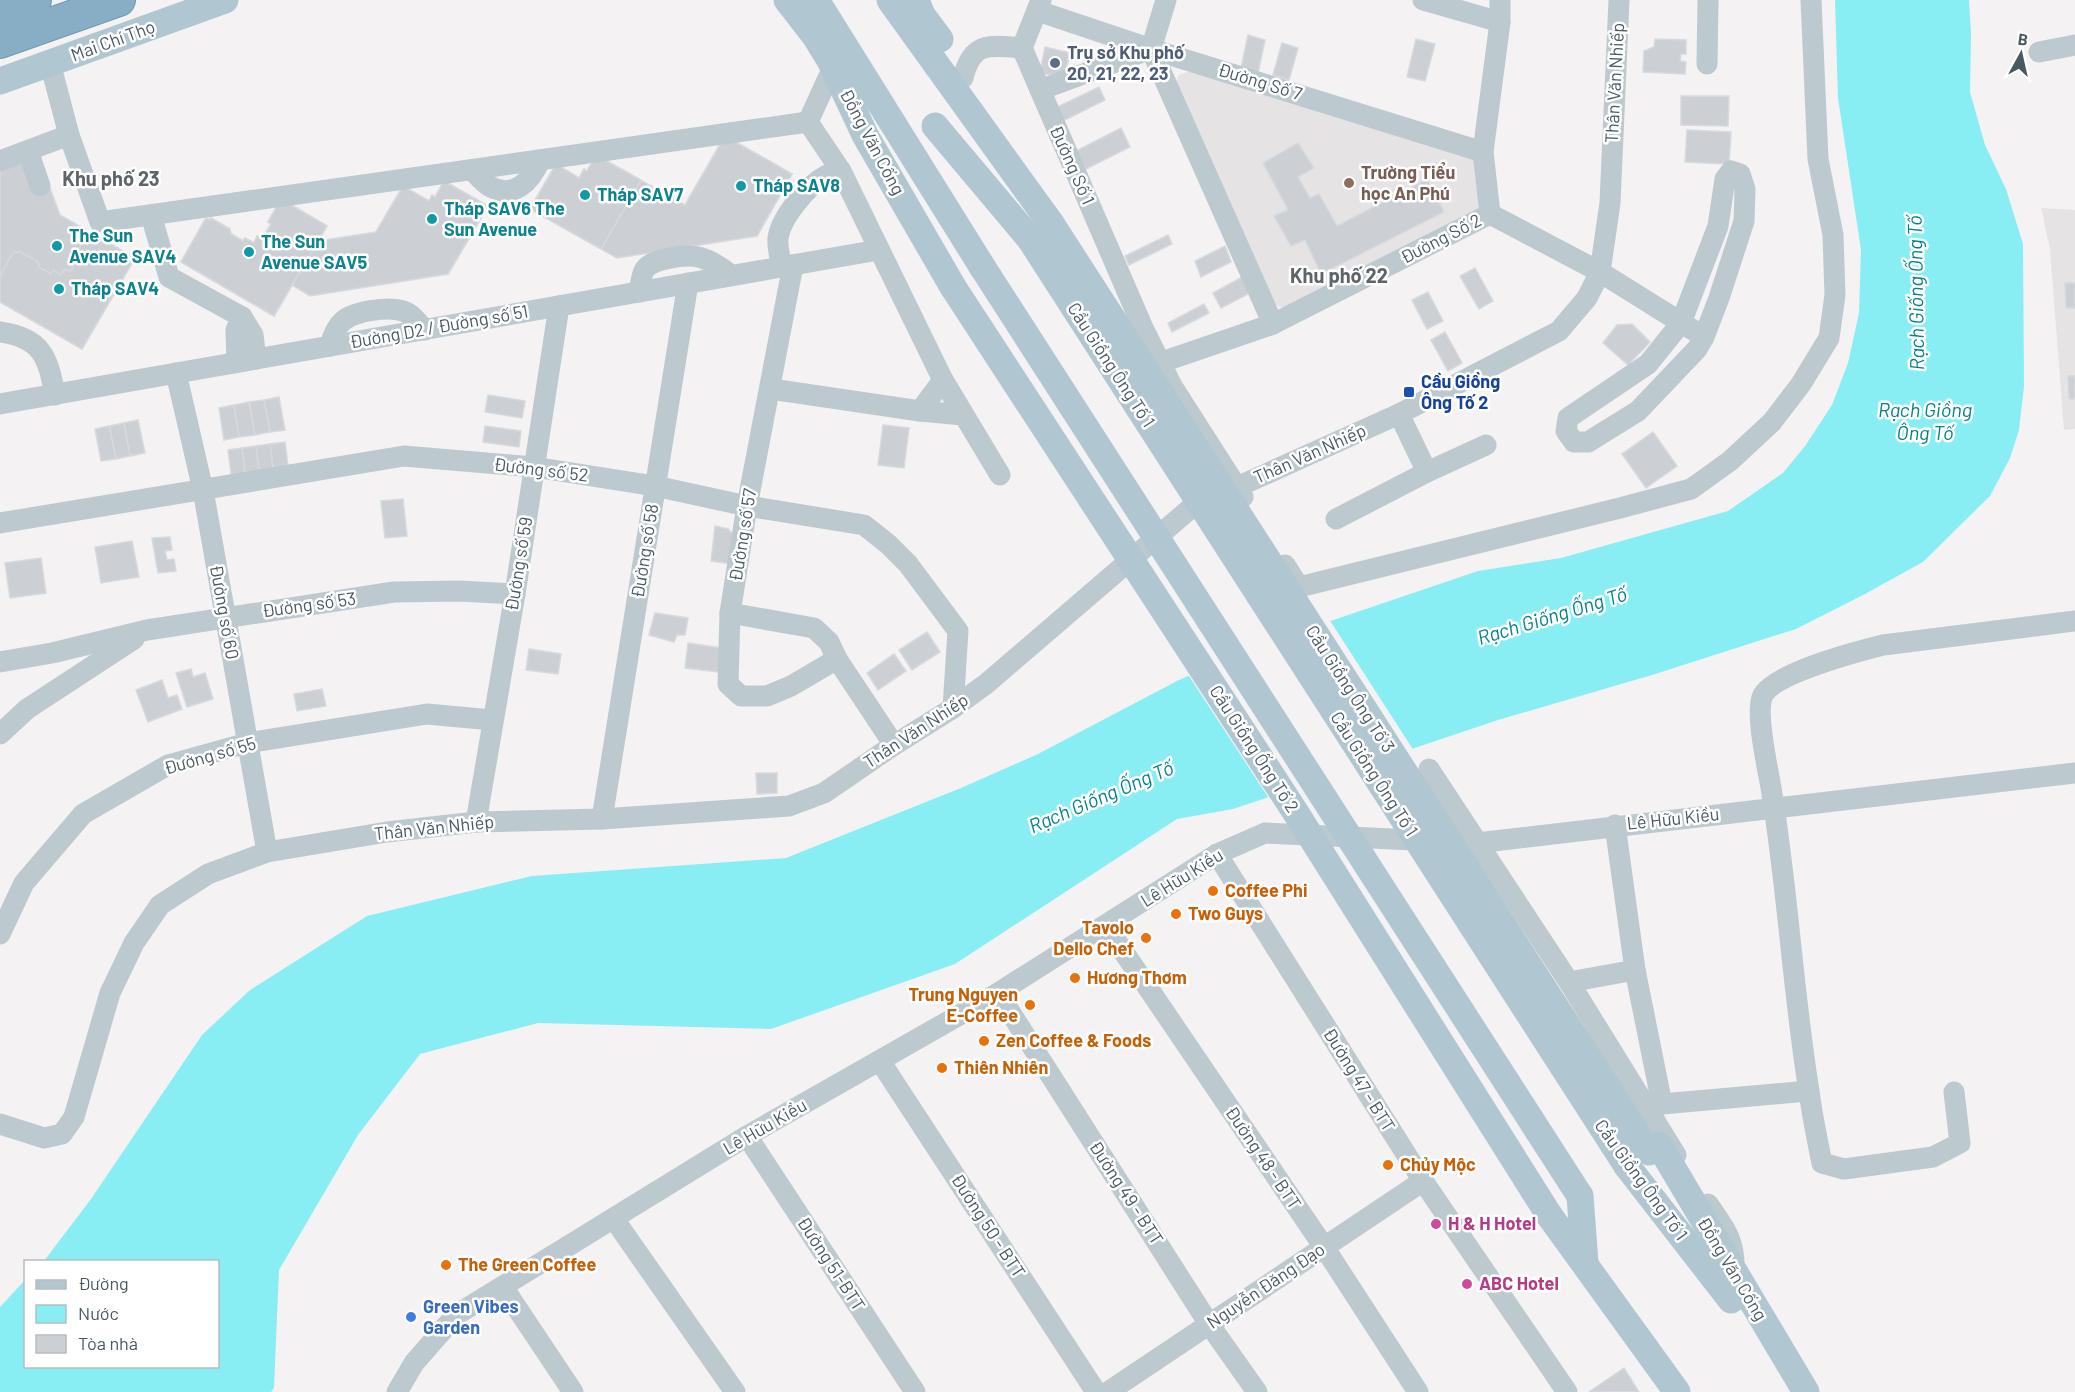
<svg xmlns="http://www.w3.org/2000/svg" width="2075" height="1392" font-family="Barlow,sans-serif">
	<style>
		.education { fill: #e6e3e5 }
		.water { fill: #89eef3 }
		.pier { fill: #f4f2f2 }
		.building { fill: #ccd0d5; stroke: #d6d9de; stroke-width: 1.5 }
		.lines { fill: none; stroke-linecap: round; stroke-linejoin: round }
		.highway-casing { stroke: #7299b0; stroke-width: 34 }
		.minor { stroke: #bcc9cf; stroke-width: 21 }
		.major { stroke: #b0c7d2; stroke-width: 27 }
		.highway { stroke: #87aec4; stroke-width: 32 }
		.major-bridge { stroke: #b0c7d2; stroke-width: 27 }
		.service-dot { fill: #5c6f8a; stroke: #fff; stroke-width: 2 }
		.education-dot { fill: #8d6e63; stroke: #fff; stroke-width: 2 }
		.culture-dot { fill: #0f9aa8; stroke: #fff; stroke-width: 2 }
		.transit-dot { fill: #1a4fb4; stroke: #fff; stroke-width: 2 }
		.food-dot { fill: #e8710a; stroke: #fff; stroke-width: 2 }
		.hotel-dot { fill: #d1479c; stroke: #fff; stroke-width: 2 }
		.shop-dot { fill: #3f7fe0; stroke: #fff; stroke-width: 2 }
		.labels { text-anchor: middle; stroke-width: 5; stroke-linejoin: round; paint-order: stroke }
		.street-label { font-size: 18px; fill: #485961; stroke: #fff }
		.service-label { font-size: 18px; font-weight: bold; fill: #4e5e75; stroke: #fff; text-anchor: start }
		.education-label { font-size: 18px; font-weight: bold; fill: #785e54; stroke: #fff; text-anchor: start }
		.culture-label { font-size: 18px; font-weight: bold; fill: #0d838f; stroke: #fff; text-anchor: start }
		.transit-label { font-size: 18px; font-weight: bold; fill: #164399; stroke: #fff; text-anchor: start }
		.food-label { font-size: 18px; font-weight: bold; fill: #c56008; stroke: #fff; text-anchor: start }
		.hotel-label { font-size: 18px; font-weight: bold; fill: #b23c85; stroke: #fff; text-anchor: start }
		.shop-label { font-size: 18px; font-weight: bold; fill: #366cbe; stroke: #fff; text-anchor: start }
		.neighbourhood-label { font-size: 20px; font-weight: bold; fill: #5e6468; stroke: #fff }
		.water-label { font-size: 20px; font-style: italic; fill: #068188; stroke: #fff }
	</style>
	<rect width="100%" height="100%" fill="#f4f2f2"/>
	<g class="education">
		<polygon points="1188,72 1199,72 1469,156 1477,162 1481,204 1475,214 1284,308 1277,306 1273,300 1175,83 1179,75"/>
		<polygon points="2041,208 2075,210 2075,429 2064,430 2050,249"/>
	</g>
	<polygon class="water" points="1835,0 1969,0 1971,34 1970,92 1985,145 2006,189 2023,244 2024,386 2019,430 2010,458 1990,496 1923,562 1865,594 1796,629 1652,675 1498,720 1233,809 1177,819 955,964 771,1029 538,1023 420,1054 358,1135 279,1270 274,1388 271,1392 0,1392 0,1307 25,1280 26,1366 218,1366 218,1262 44,1261 91,1199 202,1035 250,990 367,916 532,876 786,858 961,788 1038,754 1177,681 1248,649 1478,571 1561,558 1728,511 1783,473 1805,446 1832,405 1848,363 1859,313 1861,250 1838,98"/>
	<polygon class="pier" points="1329,619 1414,751 1270,800 1187,673 1247,646"/>
	<g class="building">
		<polygon points="1248,35 1265,40 1257,78 1240,73"/>
		<polygon points="1416,39 1435,44 1425,81 1407,77"/>
		<polygon points="1655,39 1686,40 1686,54 1681,54 1680,61 1686,62 1685,74 1643,72 1644,51 1654,47"/>
		<polygon points="1282,43 1298,48 1289,80 1273,75"/>
		<polygon points="1045,47 1070,53 1064,78 1040,73"/>
		<polygon points="1099,87 1105,100 1063,121 1057,107"/>
		<polygon points="1681,96 1729,96 1728,126 1681,125"/>
		<polygon points="1121,128 1130,147 1086,169 1076,151"/>
		<polygon points="1687,130 1731,132 1729,164 1685,162"/>
		<polygon points="725,136 792,174 757,236 689,198"/>
		<polygon points="725,136 792,174 757,236 617,258 530,209 556,164 579,178 584,169 587,171 596,155 685,205"/>
		<polygon points="1298,143 1314,168 1298,177 1310,198 1319,194 1337,226 1427,179 1444,212 1321,274 1305,240 1291,246 1274,216 1288,210 1263,163"/>
		<polygon points="596,155 641,180 601,249 530,209 556,164 579,178 584,169 587,171"/>
		<polygon points="38,156 60,215 135,258 82,349 0,302 0,170"/>
		<polygon points="444,181 488,206 448,274 376,232 403,186 429,201 432,195 435,197"/>
		<polygon points="444,181 488,206 448,274 310,296 292,285 274,316 181,262 206,218 210,220 211,218 230,229 231,234 243,241 245,238 254,243 257,236 262,239 271,224 268,222 278,204 283,200 327,226 318,241 376,232 403,186 429,201 432,195 435,197"/>
		<polygon points="283,200 327,226 274,316 181,262 206,218 210,220 211,218 230,229 231,234 243,241 245,238 254,243 257,236 262,239 271,224 268,222 278,204"/>
		<polygon points="91,233 135,258 82,349 0,302 0,276 14,251 18,253 19,251 38,262 39,267 51,274 53,270 61,275 65,269 70,272 79,257 76,254 86,236 88,238"/>
		<polygon points="1168,235 1172,244 1129,265 1125,256"/>
		<polygon points="1225,246 1231,262 1201,277 1195,261"/>
		<polygon points="1475,268 1493,301 1479,309 1460,276"/>
		<polygon points="1242,277 1250,293 1221,308 1213,293"/>
		<polygon points="2065,283 2075,283 2075,308 2066,308"/>
		<polygon points="1428,292 1443,321 1427,329 1412,300"/>
		<polygon points="1204,304 1209,313 1172,332 1168,323"/>
		<polygon points="1632,324 1650,342 1628,365 1603,343 1617,325"/>
		<polygon points="1445,332 1462,363 1448,371 1431,340"/>
		<polygon points="2068,376 2075,376 2075,399 2069,399"/>
		<polygon points="488,395 525,401 522,418 485,412"/>
		<polygon points="279,397 285,430 270,432 264,400"/>
		<polygon points="264,400 270,432 255,435 249,402"/>
		<polygon points="249,402 255,435 239,437 234,405"/>
		<polygon points="234,405 239,437 224,440 219,408"/>
		<polygon points="138,420 145,453 130,456 124,423"/>
		<polygon points="124,423 130,456 116,459 109,426"/>
		<polygon points="883,425 909,428 904,468 878,465"/>
		<polygon points="109,426 116,459 101,461 95,429"/>
		<polygon points="485,426 521,431 519,447 483,442"/>
		<polygon points="1653,432 1677,466 1646,488 1622,454"/>
		<polygon points="285,442 289,474 274,476 270,444"/>
		<polygon points="270,444 274,476 260,478 256,446"/>
		<polygon points="256,446 260,478 246,479 242,448"/>
		<polygon points="242,448 246,479 232,481 228,450"/>
		<polygon points="403,499 407,536 385,538 381,501"/>
		<polygon points="715,526 728,529 737,539 733,564 711,561"/>
		<polygon points="170,537 172,550 165,551 167,560 174,559 176,571 158,573 152,538"/>
		<polygon points="132,541 139,577 101,583 95,547"/>
		<polygon points="41,558 46,593 10,598 5,563"/>
		<polygon points="655,613 688,618 685,635 677,635 674,642 649,635"/>
		<polygon points="927,632 940,652 912,670 899,650"/>
		<polygon points="688,643 721,648 718,672 685,668"/>
		<polygon points="529,649 561,654 558,674 526,670"/>
		<polygon points="894,654 906,671 878,690 867,673"/>
		<polygon points="191,669 193,677 205,673 213,699 187,707 176,673"/>
		<polygon points="162,680 168,698 177,695 182,709 148,722 136,690"/>
		<polygon points="322,689 326,706 297,711 294,694"/>
		<polygon points="756,773 777,773 777,793 757,794"/>
		<polygon points="1624,1368 1639,1392 1589,1392"/>
	</g>
	<g class="lines">
		<defs>
			<g id="highway">
				<polyline points="0,14 35,0"/>
				<polyline points="0,42 119,0"/>
			</g>
		</defs>
		<use href="#highway" class="highway-casing"/>
		<g class="minor">
			<polyline points="1041,0 1022,48 1143,328 1172,386 1243,497"/>
			<polyline points="1423,0 1500,22"/>
			<polyline points="1038,11 1151,49 1483,152"/>
			<polyline points="1151,49 1273,324"/>
			<polyline points="2039,52 2075,45"/>
			<polyline points="50,63 69,135 100,222 808,122"/>
			<polyline points="1707,64 1708,0"/>
			<path d="M963 78C972 41 990 45 1022 48"/>
			<polyline points="1040,90 1151,49 1166,0"/>
			<polyline points="808,122 841,171 943,380 1000,475"/>
			<polyline points="808,122 828,78 837,75"/>
			<polyline points="28,151 40,186"/>
			<polyline points="0,161 69,135"/>
			<path d="M472 170C477 175 483 182 489 186 514 200 531 181 540 160"/>
			<polygon points="1731,171 1740,174 1745,189 1744,221 1719,298 1704,337 1697,349 1638,411 1588,442 1574,442 1566,431 1568,418 1648,364 1681,323 1718,226 1725,179"/>
			<polyline points="1490,214 1600,272 1693,330"/>
			<polyline points="151,215 169,277 242,317 253,335 256,359"/>
			<polyline points="793,265 747,506 730,613 728,684 741,696 767,696 791,686 837,659"/>
			<path d="M782 266C780 257 777 248 778 238 781 217 808 185 827 175 831 173 836 172 841 171"/>
			<path d="M639 292C641 285 641 274 645 269 651 262 658 261 666 259 695 252 708 257 731 275"/>
			<path d="M0 332C42 338 48 357 55 395"/>
			<path d="M330 346C332 338 336 327 343 321 354 311 389 306 403 311 412 314 418 322 425 330"/>
			<polyline points="237,362 236,330 242,317"/>
			<polyline points="1162,362 1273,324 1490,214 1483,152 1500,22 1500,0"/>
			<polyline points="176,373 203,490 267,852"/>
			<polyline points="771,389 920,411 943,380"/>
			<polyline points="0,404 878,250"/>
			<polyline points="920,411 963,415"/>
			<polyline points="1399,414 1427,472"/>
			<polyline points="1336,519 1427,472 1486,445"/>
			<polyline points="0,523 404,456 534,467 655,486 747,506 864,525 888,544 908,564 958,631 953,708"/>
			<polyline points="1285,565 1299,587 1620,508 1691,489 1730,461 1772,422 1801,384 1829,338 1835,295 1833,235 1818,159 1811,0"/>
			<polyline points="730,613 814,628 829,642 837,659 894,745"/>
			<polyline points="0,662 52,653 147,630 394,592 460,591 515,594"/>
			<polyline points="0,734 27,709 134,639"/>
			<polyline points="1429,769 1569,982 1676,1155"/>
			<polyline points="602,819 688,283"/>
			<polyline points="476,822 515,594 559,306"/>
			<polyline points="1217,854 1423,1181 1567,1392"/>
			<polyline points="1106,926 1324,1247 1418,1392"/>
			<polyline points="0,934 24,883 83,814 168,765 247,743 427,714 492,720"/>
			<polyline points="1635,970 1662,1104"/>
			<polyline points="1569,982 1635,970 1615,825"/>
			<polyline points="998,993 1209,1324 1257,1392"/>
			<polyline points="880,1061 1096,1392"/>
			<path d="M1954 1092 1960 1143 1933 1157 1844 1169 1822 1163C1817 1139 1812 1115 1809 1091 1793 993 1788 892 1772 794 1769 772 1754 713 1763 695 1775 673 1859 651 1883 645L2075 621"/>
			<polyline points="1648,1112 1662,1104 1808,1091"/>
			<polyline points="0,1124 44,1138 62,1134 74,1117 110,993 134,943 160,905 208,874 267,852 387,832 476,822 602,819 789,806 824,793 894,745 953,708 986,684 1199,501 1237,487 1399,414 1559,331 1587,298 1600,272 1610,203 1619,0"/>
			<polyline points="747,1136 915,1392"/>
			<path d="M1708 1204C1723 1226 1735 1239 1734 1268"/>
			<polyline points="614,1219 735,1392"/>
			<polyline points="503,1287 573,1392"/>
			<polyline points="397,1392 414,1363 456,1315 747,1136 998,993 1217,854 1265,833 1477,843 2075,773"/>
			<polyline points="1108,1392 1423,1181"/>
		</g>
		<g class="major">
			<polyline points="787,0 815,36 831,62 865,135 953,287"/>
			<polyline points="816,0 983,268"/>
			<polyline points="890,0 1052,225"/>
			<polyline points="916,0 922,15 940,39"/>
			<polyline points="0,81 225,0"/>
			<polyline points="935,126 1030,239"/>
			<polyline points="1659,1145 1806,1392"/>
			<polyline points="1627,1166 1731,1300"/>
			<polyline points="1580,1196 1585,1263"/>
			<polyline points="1549,1215 1677,1392"/>
		</g>
		<use href="#highway" class="highway"/>
		<g class="major-bridge">
			<polyline points="1052,225 1649,1152"/>
			<polyline points="1030,239 1627,1166"/>
			<polyline points="983,268 1580,1196"/>
			<polyline points="953,287 1296,813 1549,1215"/>
		</g>
	</g>
	<circle class="service-dot" cx="1055" cy="63" r="6"/>
	<circle class="education-dot" cx="1349" cy="183" r="6"/>
	<g class="culture-dot">
		<circle cx="741" cy="186" r="6"/>
		<circle cx="585" cy="195" r="6"/>
		<circle cx="432" cy="219" r="6"/>
		<circle cx="57" cy="246" r="6"/>
		<circle cx="249" cy="252" r="6"/>
		<circle cx="59" cy="289" r="6"/>
	</g>
	<rect class="transit-dot" x="1403" y="386" width="12" height="12" rx="3"/>
	<g class="food-dot">
		<circle cx="1213" cy="891" r="6"/>
		<circle cx="1176" cy="914" r="6"/>
		<circle cx="1146" cy="938" r="6"/>
		<circle cx="1075" cy="978" r="6"/>
		<circle cx="1030" cy="1005" r="6"/>
		<circle cx="984" cy="1041" r="6"/>
		<circle cx="942" cy="1068" r="6"/>
		<circle cx="1388" cy="1165" r="6"/>
		<circle cx="446" cy="1265" r="6"/>
	</g>
	<g class="hotel-dot">
		<circle cx="1436" cy="1224" r="6"/>
		<circle cx="1467" cy="1284" r="6"/>
	</g>
	<circle class="shop-dot" cx="411" cy="1317" r="6"/>
	<g class="labels">
		<g class="street-label">
			<text transform="translate(113 41) rotate(-20)" y="6">Mai Chí Thọ</text>
			<text transform="translate(1260 82) rotate(17)" y="6">Đường Số 7</text>
			<text transform="translate(1615 83) rotate(-87)" y="6">Thân Văn Nhiếp</text>
			<text transform="translate(872 142) rotate(62)" y="6">Đồng Văn Cống</text>
			<text transform="translate(1072 165) rotate(66)" y="6">Đường Số 1</text>
			<text transform="translate(1441 239) rotate(-27)" y="6">Đường Số 2</text>
			<text transform="translate(439 327) rotate(-10)" y="6">Đường D2 / Đường số 51</text>
			<text transform="translate(1111 365) rotate(57)" y="6">Cầu Giồng Ông Tố 1</text>
			<text transform="translate(1310 454) rotate(-24)" y="6">Thân Văn Nhiếp</text>
			<text transform="translate(541 470) rotate(7)" y="6">Đường số 52</text>
			<text transform="translate(743 535) rotate(-81)" y="6">Đường số 57</text>
			<text transform="translate(645 551) rotate(-81)" y="6">Đường số 58</text>
			<text transform="translate(519 564) rotate(-81)" y="6">Đường số 59</text>
			<text transform="translate(309 605) rotate(-8)" y="6">Đường số 53</text>
			<text transform="translate(224 612) rotate(80)" y="6">Đường số 60</text>
			<text transform="translate(1350 689) rotate(57)" y="6">Cầu Giồng Ông Tố 3</text>
			<text transform="translate(916 731) rotate(-33)" y="6">Thân Văn Nhiếp</text>
			<text transform="translate(1254 749) rotate(57)" y="6">Cầu Giồng Ống Tố 2</text>
			<text transform="translate(210 756) rotate(-16)" y="6">Đường số 55</text>
			<text transform="translate(1374 774) rotate(57)" y="6">Cầu Giồng Ông Tố 1</text>
			<text transform="translate(1673 819) rotate(-6)" y="6">Lê Hữu Kiều</text>
			<text transform="translate(434 828) rotate(-6)" y="6">Thân Văn Nhiếp</text>
			<text transform="translate(1182 878) rotate(-32)" y="6">Lê Hữu Kiều</text>
			<text transform="translate(1359 1080) rotate(58)" y="6">Đường 47 - BTT</text>
			<text transform="translate(765 1127) rotate(-30)" y="6">Lê Hữu Kiều</text>
			<text transform="translate(1263 1158) rotate(56)" y="6">Đường 48 - BTT</text>
			<text transform="translate(1641 1180) rotate(54)" y="6">Cầu Giồng Ông Tố 1</text>
			<text transform="translate(1126 1193) rotate(57)" y="6">Đường 49 - BTT</text>
			<text transform="translate(988 1226) rotate(57)" y="6">Đường 50 - BTT</text>
			<text transform="translate(831 1264) rotate(57)" y="6">Đường 51-BTT</text>
			<text transform="translate(1732 1269) rotate(59)" y="6">Đồng Văn Cống</text>
			<text transform="translate(1266 1286) rotate(-34)" y="6">Nguyễn Đăng Đạo</text>
		</g>
		<g class="service-label">
			<text x="1067" y="59">Trụ sở Khu phố<tspan x="1067" dy="21">20, 21, 22, 23</tspan></text>
		</g>
		<g class="education-label">
			<text x="1361" y="179">Trường Tiểu<tspan x="1361" dy="21">học An Phú</tspan></text>
		</g>
		<g class="culture-label">
			<text x="753" y="192">Tháp SAV8</text>
			<text x="597" y="201">Tháp SAV7</text>
			<text x="444" y="215">Tháp SAV6 The<tspan x="444" dy="21">Sun Avenue</tspan></text>
			<text x="69" y="242">The Sun<tspan x="69" dy="21">Avenue SAV4</tspan></text>
			<text x="261" y="248">The Sun<tspan x="261" dy="21">Avenue SAV5</tspan></text>
			<text x="71" y="295">Tháp SAV4</text>
		</g>
		<g class="transit-label">
			<text x="1421" y="388">Cầu Giồng<tspan x="1421" dy="21">Ông Tố 2</tspan></text>
		</g>
		<g class="food-label">
			<text x="1225" y="897">Coffee Phi</text>
			<text x="1188" y="920">Two Guys</text>
			<text x="1134" y="934" text-anchor="end">Tavolo<tspan x="1134" dy="21">Dello Chef</tspan></text>
			<text x="1087" y="984">Hương Thơm</text>
			<text x="1018" y="1001" text-anchor="end">Trung Nguyen<tspan x="1018" dy="21">E-Coffee</tspan></text>
			<text x="996" y="1047">Zen Coffee &amp; Foods</text>
			<text x="954" y="1074">Thiên Nhiên</text>
			<text x="1400" y="1171">Chủy Mộc</text>
			<text x="458" y="1271">The Green Coffee</text>
		</g>
		<g class="hotel-label">
			<text x="1448" y="1230">H &amp; H Hotel</text>
			<text x="1479" y="1290">ABC Hotel</text>
		</g>
		<g class="shop-label">
			<text x="423" y="1313">Green Vibes<tspan x="423" dy="21">Garden</tspan></text>
		</g>
		<g class="neighbourhood-label">
			<text x="111" y="186">Khu phố 23</text>
			<text x="1339" y="283">Khu phố 22</text>
		</g>
		<g class="water-label">
			<text transform="translate(1916 293) rotate(-91)" y="7">Rạch Giống Ống Tố</text>
			<text x="1925" y="417">Rạch Giồng<tspan x="1925" dy="23">Ông Tố</tspan></text>
			<text transform="translate(1552 616) rotate(-17)" y="7">Rạch Giống Ống Tố</text>
			<text transform="translate(1101 797) rotate(-23)" y="7">Rạch Giống Ống Tố</text>
		</g>
	</g>
	<rect x="24" y="1260" width="195" height="108" fill="#ffffff" stroke="#b6bdc0" stroke-width="1.5"/>
	<rect x="36" y="1280" width="30" height="9" fill="#b0c7d2" stroke="#b6bdc0" stroke-width="1.5"/>
	<text x="78" y="1290" font-size="18" fill="#485961">Đường</text>
	<rect x="36" y="1305" width="30" height="18" fill="#89eef3" stroke="#b6bdc0" stroke-width="1.5"/>
	<text x="78" y="1320" font-size="18" fill="#485961">Nước</text>
	<rect x="36" y="1335" width="30" height="18" fill="#ccd0d5" stroke="#b6bdc0" stroke-width="1.5"/>
	<text x="78" y="1350" font-size="18" fill="#485961">Tòa nhà</text>
	<g transform="translate(2021 54) rotate(8)" stroke="#ffffff" stroke-width="4.5" paint-order="stroke">
	<path d="M0-4.5L10 22L0 15L-10 22Z" fill="#485961"/>
	<text y="-9" font-size="16" font-weight="bold" text-anchor="middle" fill="#485961">B</text>
	</g>
</svg>
